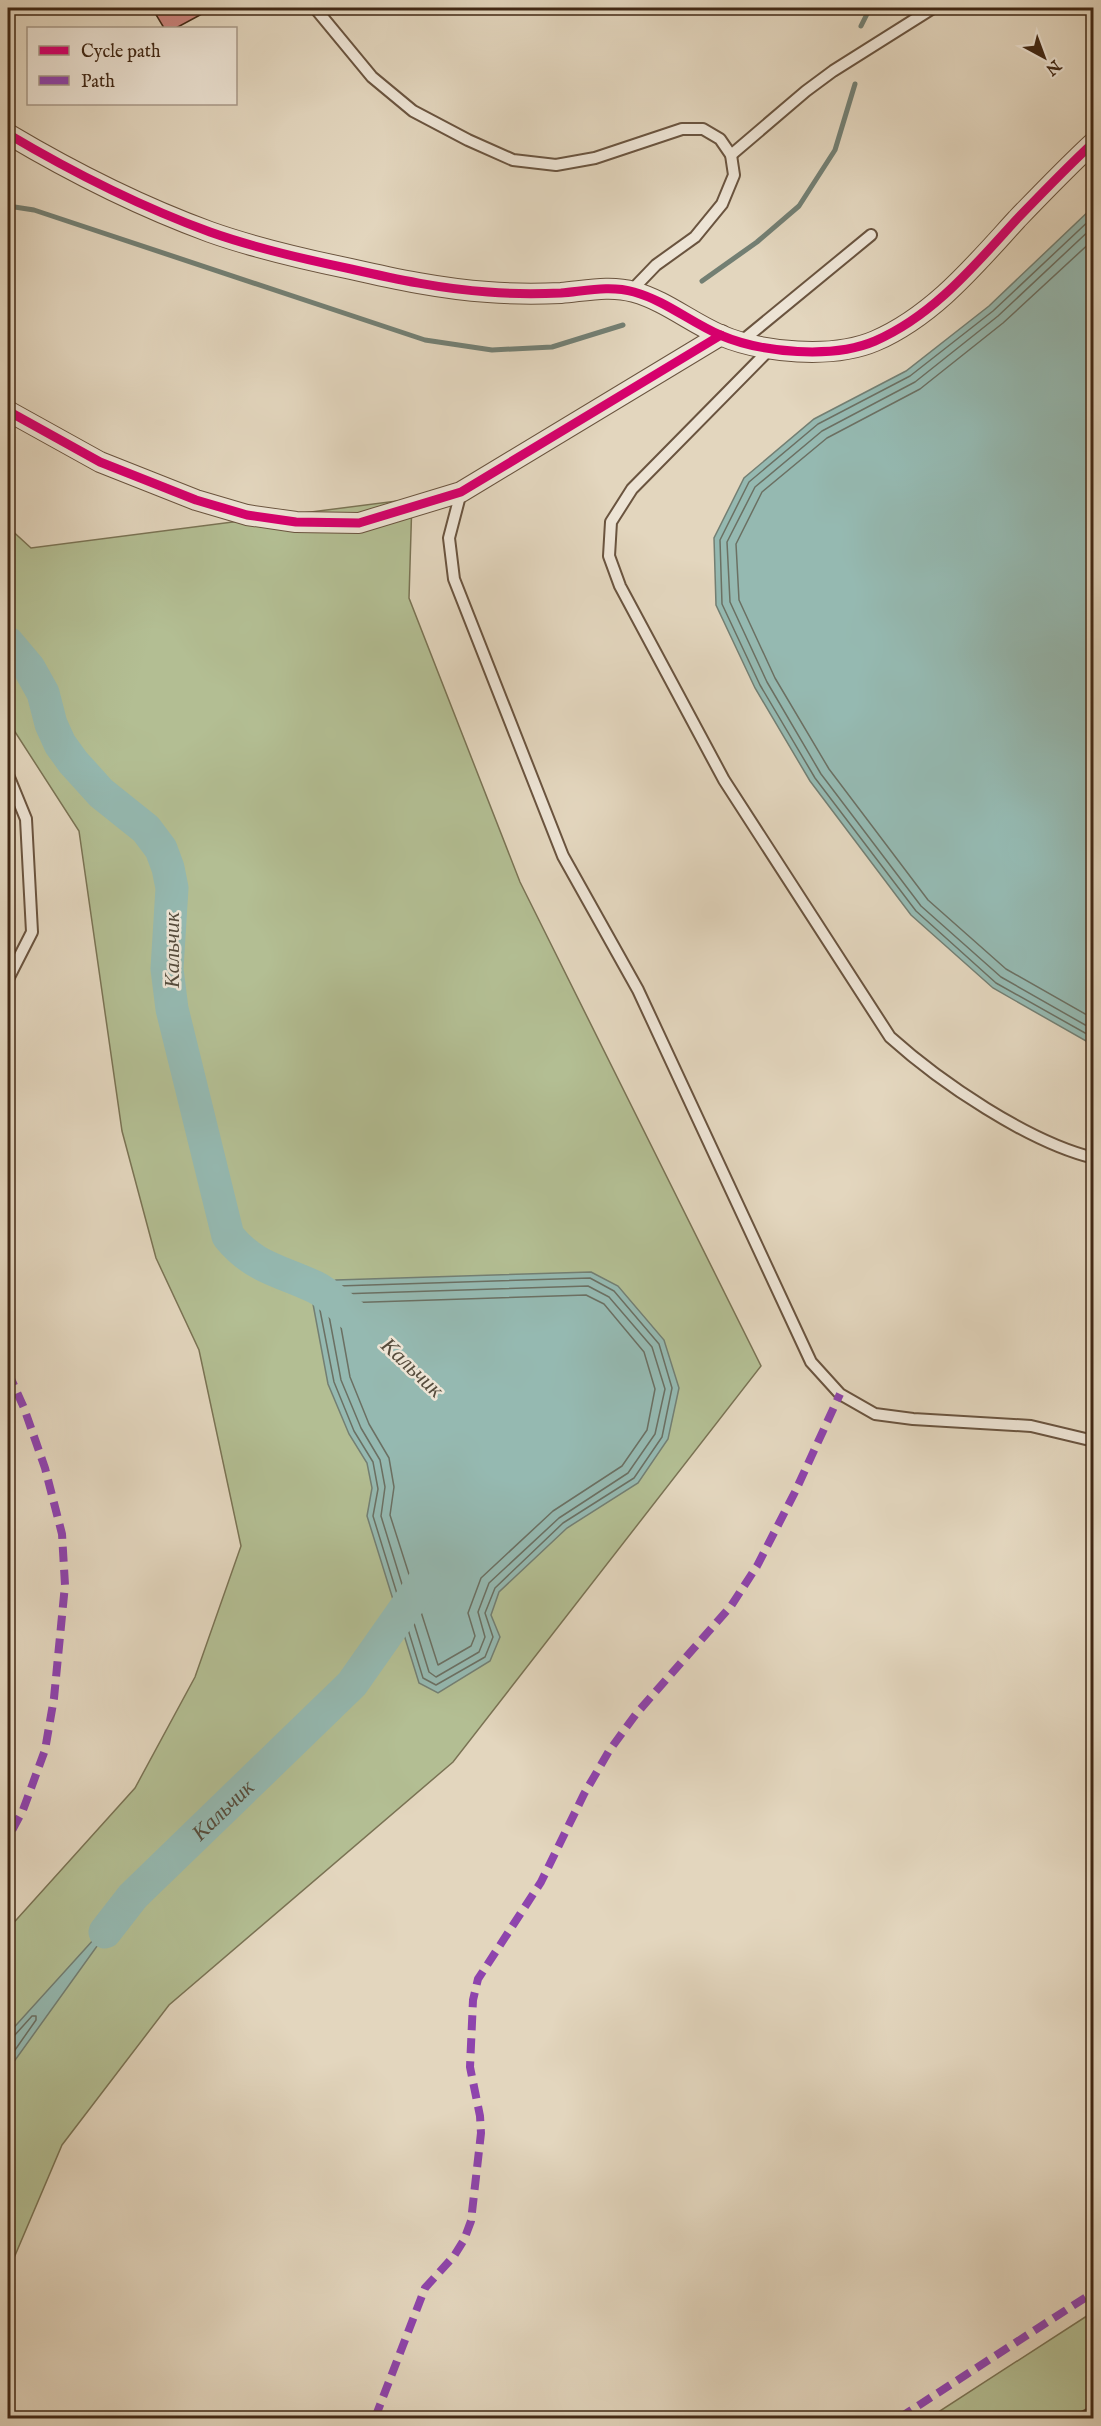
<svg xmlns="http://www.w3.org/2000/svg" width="1101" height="2426" font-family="'IM FELL English',serif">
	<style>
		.green { fill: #b3be93; stroke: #7a7354; stroke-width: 1.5 }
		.water { fill: #95b9b1; stroke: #737f73; stroke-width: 1.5 }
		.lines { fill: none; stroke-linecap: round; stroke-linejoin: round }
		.shore { stroke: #6b7063; stroke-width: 1.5 }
		.stream { stroke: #737f73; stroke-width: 5 }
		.river { stroke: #95b9b1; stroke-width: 33 }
		.building { fill: #cb847d; stroke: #412815; stroke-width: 1.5 }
		.lane-casing { stroke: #6a543f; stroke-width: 14 }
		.street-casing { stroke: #6a543f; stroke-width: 22 }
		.lane { stroke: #ede4d5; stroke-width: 10 }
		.street { stroke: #ede4d5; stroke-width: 20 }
		.quiet { stroke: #8e44ad; stroke-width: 8; stroke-dasharray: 15 8; stroke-linecap: butt }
		.cycleway-casing { stroke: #ede4d5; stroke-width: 13 }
		.cycleway { stroke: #d6006c; stroke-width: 9 }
		.labels { text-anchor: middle; stroke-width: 5; stroke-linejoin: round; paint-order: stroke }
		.water-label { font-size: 22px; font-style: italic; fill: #564c3c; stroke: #ede4d5 }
	</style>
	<rect width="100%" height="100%" fill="#e3d6be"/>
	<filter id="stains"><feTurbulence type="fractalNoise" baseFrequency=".00333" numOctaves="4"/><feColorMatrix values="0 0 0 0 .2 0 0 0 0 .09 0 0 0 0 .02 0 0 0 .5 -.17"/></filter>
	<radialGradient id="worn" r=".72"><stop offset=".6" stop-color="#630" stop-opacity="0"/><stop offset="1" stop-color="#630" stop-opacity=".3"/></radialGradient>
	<g class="green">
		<polygon points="412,499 409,598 520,882 761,1366 453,1762 169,2005 62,2145 8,2272 8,1929 135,1788 195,1677 241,1546 199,1350 156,1258 122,1131 79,831 8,721 8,527 31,548"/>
		<polygon points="1093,2312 1093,2418 929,2418"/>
	</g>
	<g class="water">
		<polygon points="1093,207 1093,1045 993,988 911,915 810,781 755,688 716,605 714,538 744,478 814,419 906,371 989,306"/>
		<polygon points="591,1272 618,1286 664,1340 679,1388 668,1439 638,1483 567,1528 499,1592 491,1615 500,1637 490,1661 438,1693 419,1683 367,1516 372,1488 367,1463 349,1434 328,1384 313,1304 317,1288 336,1280"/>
		<polygon points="133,1896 8,2070 8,2034"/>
	</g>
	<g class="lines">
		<g class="shore">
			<polyline points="1094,216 993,311 910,376 818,424 749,482 720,540 722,604 760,685 815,778 916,911 996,983 1094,1038"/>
			<polyline points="1094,226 998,316 915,382 822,431 755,487 727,542 730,602 767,682 821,774 921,906 1001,977 1094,1030"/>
			<polyline points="1094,239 1003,323 920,389 827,438 762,492 736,544 739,600 775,678 829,769 928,900 1006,969 1094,1019"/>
			<polygon points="590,1278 614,1291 659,1344 672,1388 662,1437 634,1478 563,1523 495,1588 485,1613 493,1637 485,1657 436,1685 423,1678 373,1516 378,1489 373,1462 354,1431 334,1382 319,1305 322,1294 338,1286"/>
			<polygon points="588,1286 609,1297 652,1347 665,1389 655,1434 628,1473 559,1518 489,1583 478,1612 485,1637 479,1652 436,1677 429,1672 381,1516 385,1487 380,1460 361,1428 341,1380 327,1305 328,1299 339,1294"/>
			<polygon points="586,1295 604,1304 644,1352 655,1389 647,1430 622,1466 553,1511 481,1578 468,1613 475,1636 471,1646 438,1665 390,1515 394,1487 389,1458 369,1424 350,1377 337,1305 341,1303"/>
			<polyline points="8,2037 14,2036 32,2016 36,2016 36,2020 8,2060"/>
		</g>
		<g class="stream">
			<polyline points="861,26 870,8"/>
			<polyline points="8,206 34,210 425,340 492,350 552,347 623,325"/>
			<polyline points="702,281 757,242 799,206 835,150 855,84"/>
		</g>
		<g class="river">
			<path d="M8 643 29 668 43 693 51 724 60 744 73 762 101 793 146 829 161 849 168 868 172 888 167 969 172 1009 228 1236C254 1268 279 1270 315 1287 328 1293 340 1306 352 1315"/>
			<path id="s1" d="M105 1932 133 1896 352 1684 425 1580"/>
		</g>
	</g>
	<polygon class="building" points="152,8 213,8 176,28 164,28"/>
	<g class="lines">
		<defs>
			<g id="lane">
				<polyline points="315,8 372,77 413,111 468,140 513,160 556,165 595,158 682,129 703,129 720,139 731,155 734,175 722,204 695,237 656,265 631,291"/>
				<polyline points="731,155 806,91 833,71 933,8"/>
				<polyline points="742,341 871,235"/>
				<path d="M769 350 632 489 611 522 609 556 620 586 724 780 890 1037C940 1082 1028 1142 1094 1158"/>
				<polyline points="461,492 449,538 454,579 563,856 638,990 811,1362 840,1394 875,1414 913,1419 1031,1426 1094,1441"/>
				<polyline points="8,775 26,819 32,932 8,979"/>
				<polyline points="1083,2418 1094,2412"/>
			</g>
			<g id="street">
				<path d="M8 134C72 172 139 206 210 232 255 248 303 259 351 269 395 279 442 289 488 292 512 294 538 294 561 293 585 291 610 285 634 292 666 301 690 322 720 335 762 353 833 359 875 341 933 316 975 265 1017 219 1042 193 1067 167 1094 142"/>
				<polyline points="8,411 100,462 196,500 247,515 296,522 359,523 461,492 721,335"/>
			</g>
		</defs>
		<use href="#lane" class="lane-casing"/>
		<use href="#street" class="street-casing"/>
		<use href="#lane" class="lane"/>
		<use href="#street" class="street"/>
		<g class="quiet">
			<polyline points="8,1372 24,1408 45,1468 62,1534 65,1585 54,1698 45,1750 23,1810 8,1838"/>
			<polyline points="375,2418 425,2288 454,2256 464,2240 471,2221 481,2133 480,2116 470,2067 473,2000 478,1979 541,1882 584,1794 609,1751 636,1714 731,1606 757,1566 795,1492 840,1394"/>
			<polyline points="899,2418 1094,2292"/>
		</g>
		<defs>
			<g id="cycleway">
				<path d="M8 134C72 172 139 206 210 232 255 248 303 259 351 269 395 279 442 289 488 292 512 294 538 294 561 293 585 291 610 285 634 292 666 301 690 322 720 335 762 353 833 359 875 341 933 316 975 265 1017 219 1042 193 1067 167 1094 142"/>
				<polyline points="8,411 100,462 196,500 247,515 296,522 359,523 461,492 721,335"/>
			</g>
		</defs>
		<use href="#cycleway" class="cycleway-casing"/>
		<use href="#cycleway" class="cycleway"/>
	</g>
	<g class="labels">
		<g class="water-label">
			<text transform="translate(171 950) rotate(-90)" y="8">Кальчик</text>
			<text transform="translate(413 1367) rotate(43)" y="8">Кальчик</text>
			<text dy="8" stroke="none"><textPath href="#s1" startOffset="170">Кальчик</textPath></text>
		</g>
	</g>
	<rect width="1101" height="2426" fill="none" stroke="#e3d6be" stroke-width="30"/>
	<rect x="9" y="9" width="1083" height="2408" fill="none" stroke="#412815" stroke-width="3"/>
	<rect x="15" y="15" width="1071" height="2396" fill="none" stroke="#412815" stroke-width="1.5"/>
	<rect x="27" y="27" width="210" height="78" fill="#ede4d5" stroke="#a89988" stroke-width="1.5"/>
	<rect x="39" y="46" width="30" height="9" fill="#d6006c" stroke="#a89988" stroke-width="1.5"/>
	<text x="81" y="57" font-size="18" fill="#412815">Cycle path</text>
	<rect x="39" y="76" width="30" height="9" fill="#8e44ad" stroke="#a89988" stroke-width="1.5"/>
	<text x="81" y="87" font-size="18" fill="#412815">Path</text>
	<g transform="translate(1044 57) rotate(139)" stroke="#ede4d5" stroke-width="4.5" paint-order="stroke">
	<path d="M0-4.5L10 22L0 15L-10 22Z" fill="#412815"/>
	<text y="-9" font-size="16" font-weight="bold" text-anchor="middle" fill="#412815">N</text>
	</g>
	<rect width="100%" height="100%" filter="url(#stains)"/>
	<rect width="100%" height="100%" fill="url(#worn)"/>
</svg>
